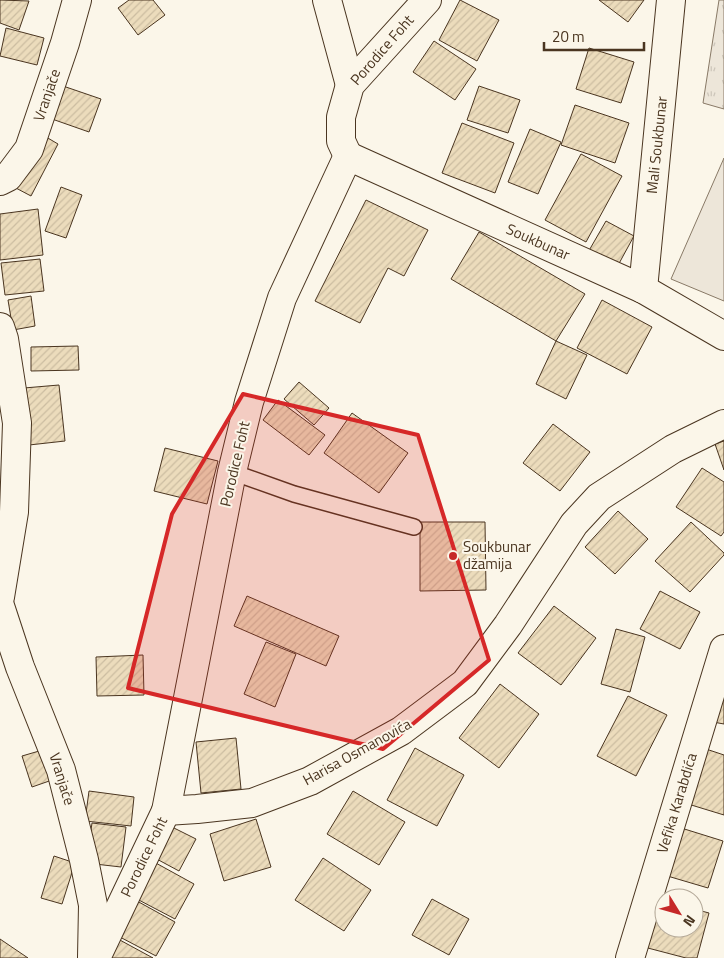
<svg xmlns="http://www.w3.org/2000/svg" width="724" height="958" font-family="'Titillium Web',sans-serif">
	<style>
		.park { fill: url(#park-tufts); stroke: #887966 }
		.garden { fill: #ede6d9; stroke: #887966 }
		.building { fill: url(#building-hatch); stroke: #4a3520 }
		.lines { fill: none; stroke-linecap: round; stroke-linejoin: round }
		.service-casing { stroke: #4a3520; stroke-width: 18 }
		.minor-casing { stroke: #4a3520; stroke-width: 30 }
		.service { stroke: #fbf6e9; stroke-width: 15 }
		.minor { stroke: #fbf6e9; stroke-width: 28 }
		.marked { fill: #d62828; fill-opacity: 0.2; stroke: #d62828; stroke-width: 4; stroke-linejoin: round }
		.poi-dot { fill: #c62828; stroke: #fbf6e9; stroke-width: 2 }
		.labels { text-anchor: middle; stroke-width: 4; stroke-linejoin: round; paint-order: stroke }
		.street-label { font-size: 15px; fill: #4a3520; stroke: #fbf6e9 }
		.poi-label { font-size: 15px; fill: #4a3520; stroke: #fbf6e9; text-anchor: start }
	</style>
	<defs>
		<pattern id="park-tufts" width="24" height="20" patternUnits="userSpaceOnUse" patternTransform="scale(1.25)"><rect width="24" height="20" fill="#ede6d9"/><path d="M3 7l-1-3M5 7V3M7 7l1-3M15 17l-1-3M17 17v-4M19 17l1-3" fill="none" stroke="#cdc6ba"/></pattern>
		<pattern id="building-hatch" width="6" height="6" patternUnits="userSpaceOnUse" patternTransform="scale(1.25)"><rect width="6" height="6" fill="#ecdcbc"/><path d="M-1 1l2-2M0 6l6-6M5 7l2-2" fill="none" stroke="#ccbda1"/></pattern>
	</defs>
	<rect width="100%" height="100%" fill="#fbf6e9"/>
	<polygon class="park" points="719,0 724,0 724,109 703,103"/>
	<polygon class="garden" points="724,158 724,301 671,279"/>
	<g class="building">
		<polygon points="0,0 29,1 19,30 0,23"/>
		<polygon points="129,0 153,0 165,15 138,35 118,8"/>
		<polygon points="460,0 499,20 477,61 439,40"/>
		<polygon points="599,0 644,0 628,22"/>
		<polygon points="6,28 44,38 37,65 0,56"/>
		<polygon points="434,41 476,69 455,100 413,72"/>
		<polygon points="589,48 634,62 621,103 576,89"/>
		<polygon points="63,86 101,99 89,132 52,119"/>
		<polygon points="479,86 520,100 508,133 467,120"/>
		<polygon points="575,105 629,123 615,163 561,145"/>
		<polygon points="462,123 514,143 495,193 442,173"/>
		<polygon points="530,129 561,142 538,194 508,182"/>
		<polygon points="41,134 58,144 31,196 14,187"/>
		<polygon points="581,154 622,176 586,242 545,220"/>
		<polygon points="61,187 82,195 66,238 45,231"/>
		<polygon points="366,200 428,230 404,276 388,268 360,323 315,301"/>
		<polygon points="38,209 43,255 0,260 0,214"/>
		<polygon points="606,221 634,236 616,269 587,254"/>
		<polygon points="479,232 585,294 556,341 451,279"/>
		<polygon points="40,259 44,291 5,295 1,263"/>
		<polygon points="31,296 35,326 13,330 8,300"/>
		<polygon points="602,300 652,327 627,374 577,348"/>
		<polygon points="556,341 587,355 566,399 536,384"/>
		<polygon points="78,346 79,370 31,371 31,347"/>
		<polygon points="299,382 329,408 314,425 284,399"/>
		<polygon points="59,385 65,441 29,445 24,388"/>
		<polygon points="278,400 325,435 309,455 263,420"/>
		<polygon points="352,413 408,453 379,493 324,453"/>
		<polygon points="553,424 590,452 560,491 523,463"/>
		<polygon points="724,441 724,470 715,444"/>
		<polygon points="165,448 218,461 207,504 154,491"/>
		<polygon points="702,468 724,482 724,532 721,536 676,507"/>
		<polygon points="618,511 648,539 615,574 585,547"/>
		<polygon points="420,522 485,522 486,590 420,591"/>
		<polygon points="691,522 724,553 724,555 690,592 655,561"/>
		<polygon points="660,591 700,612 680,649 640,629"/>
		<polygon points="247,596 339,636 326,666 234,626"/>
		<polygon points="554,606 596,638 561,685 518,653"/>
		<polygon points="616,629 645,637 630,692 601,684"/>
		<polygon points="266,642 296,654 275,707 244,694"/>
		<polygon points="143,655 144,695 97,696 96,657"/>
		<polygon points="724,668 724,724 713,722"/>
		<polygon points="500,684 539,714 499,768 459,738"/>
		<polygon points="628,696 667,715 636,776 597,756"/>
		<polygon points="236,738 241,789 201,793 196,742"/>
		<polygon points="415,748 464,775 437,826 387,800"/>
		<polygon points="46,749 55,779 32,787 22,756"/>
		<polygon points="706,749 724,755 724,815 688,804"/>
		<polygon points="89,791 134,797 131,826 85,821"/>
		<polygon points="353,791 405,822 379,865 327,834"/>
		<polygon points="256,819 271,867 224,881 210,834"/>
		<polygon points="92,823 126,827 121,867 86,863"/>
		<polygon points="170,826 196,839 179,871 153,857"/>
		<polygon points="678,827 723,841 708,888 664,875"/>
		<polygon points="54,856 75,863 62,904 41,898"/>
		<polygon points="323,858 371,890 344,931 295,900"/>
		<polygon points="154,862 194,884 175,919 135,898"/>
		<polygon points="432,899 469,919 449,955 412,935"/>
		<polygon points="657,899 664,901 664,928 694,928 694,909 709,913 697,958 686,958 644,947"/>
		<polygon points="137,901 175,922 156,956 118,936"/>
		<polygon points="0,939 28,958 0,958"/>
		<polygon points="118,939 153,958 108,958"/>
	</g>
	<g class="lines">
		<defs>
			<polyline id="service" points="232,472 294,494 414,527"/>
			<g id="minor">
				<polyline points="327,0 350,85"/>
				<polyline points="348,156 643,289 724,336"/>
				<polyline points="348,156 341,141 341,117 350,85 427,0"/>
				<polyline points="0,181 8,177 29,149 65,43 77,0"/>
				<polyline points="643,289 671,0"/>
				<polyline points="0,327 4,339 17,423 14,512 0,597"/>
				<polyline points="0,606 20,667 61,770 84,860 93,905 92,957"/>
				<polyline points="166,811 197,809 252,803 310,781 401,731 465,683 508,625 574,524 599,497 673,449 724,424"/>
				<polyline points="96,958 166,811 232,472 249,402 282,298 348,156"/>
				<polyline points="630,958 724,649"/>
			</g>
		</defs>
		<use href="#service" class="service-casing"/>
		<use href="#minor" class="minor-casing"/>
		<use href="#service" class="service"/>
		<use href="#minor" class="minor"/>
	</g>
	<path class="marked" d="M243 394 418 435 489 660 383 749 128 688 172 514Z"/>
	<circle class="poi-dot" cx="453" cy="556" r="5"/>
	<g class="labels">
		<g class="street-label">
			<text transform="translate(382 50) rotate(-49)" y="5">Porodice Foht</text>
			<text transform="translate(47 95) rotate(-71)" y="5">Vranjače</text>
			<text transform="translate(657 145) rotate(-84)" y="5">Mali Soukbunar</text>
			<text transform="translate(538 242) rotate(24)" y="5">Soukbunar</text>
			<text transform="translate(235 464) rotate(-77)" y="5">Porodice Foht</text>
			<text transform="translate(357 752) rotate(-29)" y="5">Harisa Osmanovića</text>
			<text transform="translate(62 779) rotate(73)" y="5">Vranjače</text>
			<text transform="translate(677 803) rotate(-73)" y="5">Vefika Karabdića</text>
			<text transform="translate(144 857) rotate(-64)" y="5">Porodice Foht</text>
		</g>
		<g class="poi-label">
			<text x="463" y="552">Soukbunar<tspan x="463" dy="17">džamija</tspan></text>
		</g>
	</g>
	<g transform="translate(679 913) rotate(127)"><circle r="24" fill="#fbf6e9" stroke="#b4a999"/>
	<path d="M0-4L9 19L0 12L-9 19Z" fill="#c62828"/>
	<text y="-8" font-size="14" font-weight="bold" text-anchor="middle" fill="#4a3520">N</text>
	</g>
	<path d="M544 42v8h100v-8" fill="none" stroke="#4a3520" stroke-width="2.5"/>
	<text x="552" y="42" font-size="15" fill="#4a3520" stroke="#fbf6e9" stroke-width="4" paint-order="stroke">20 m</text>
</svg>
